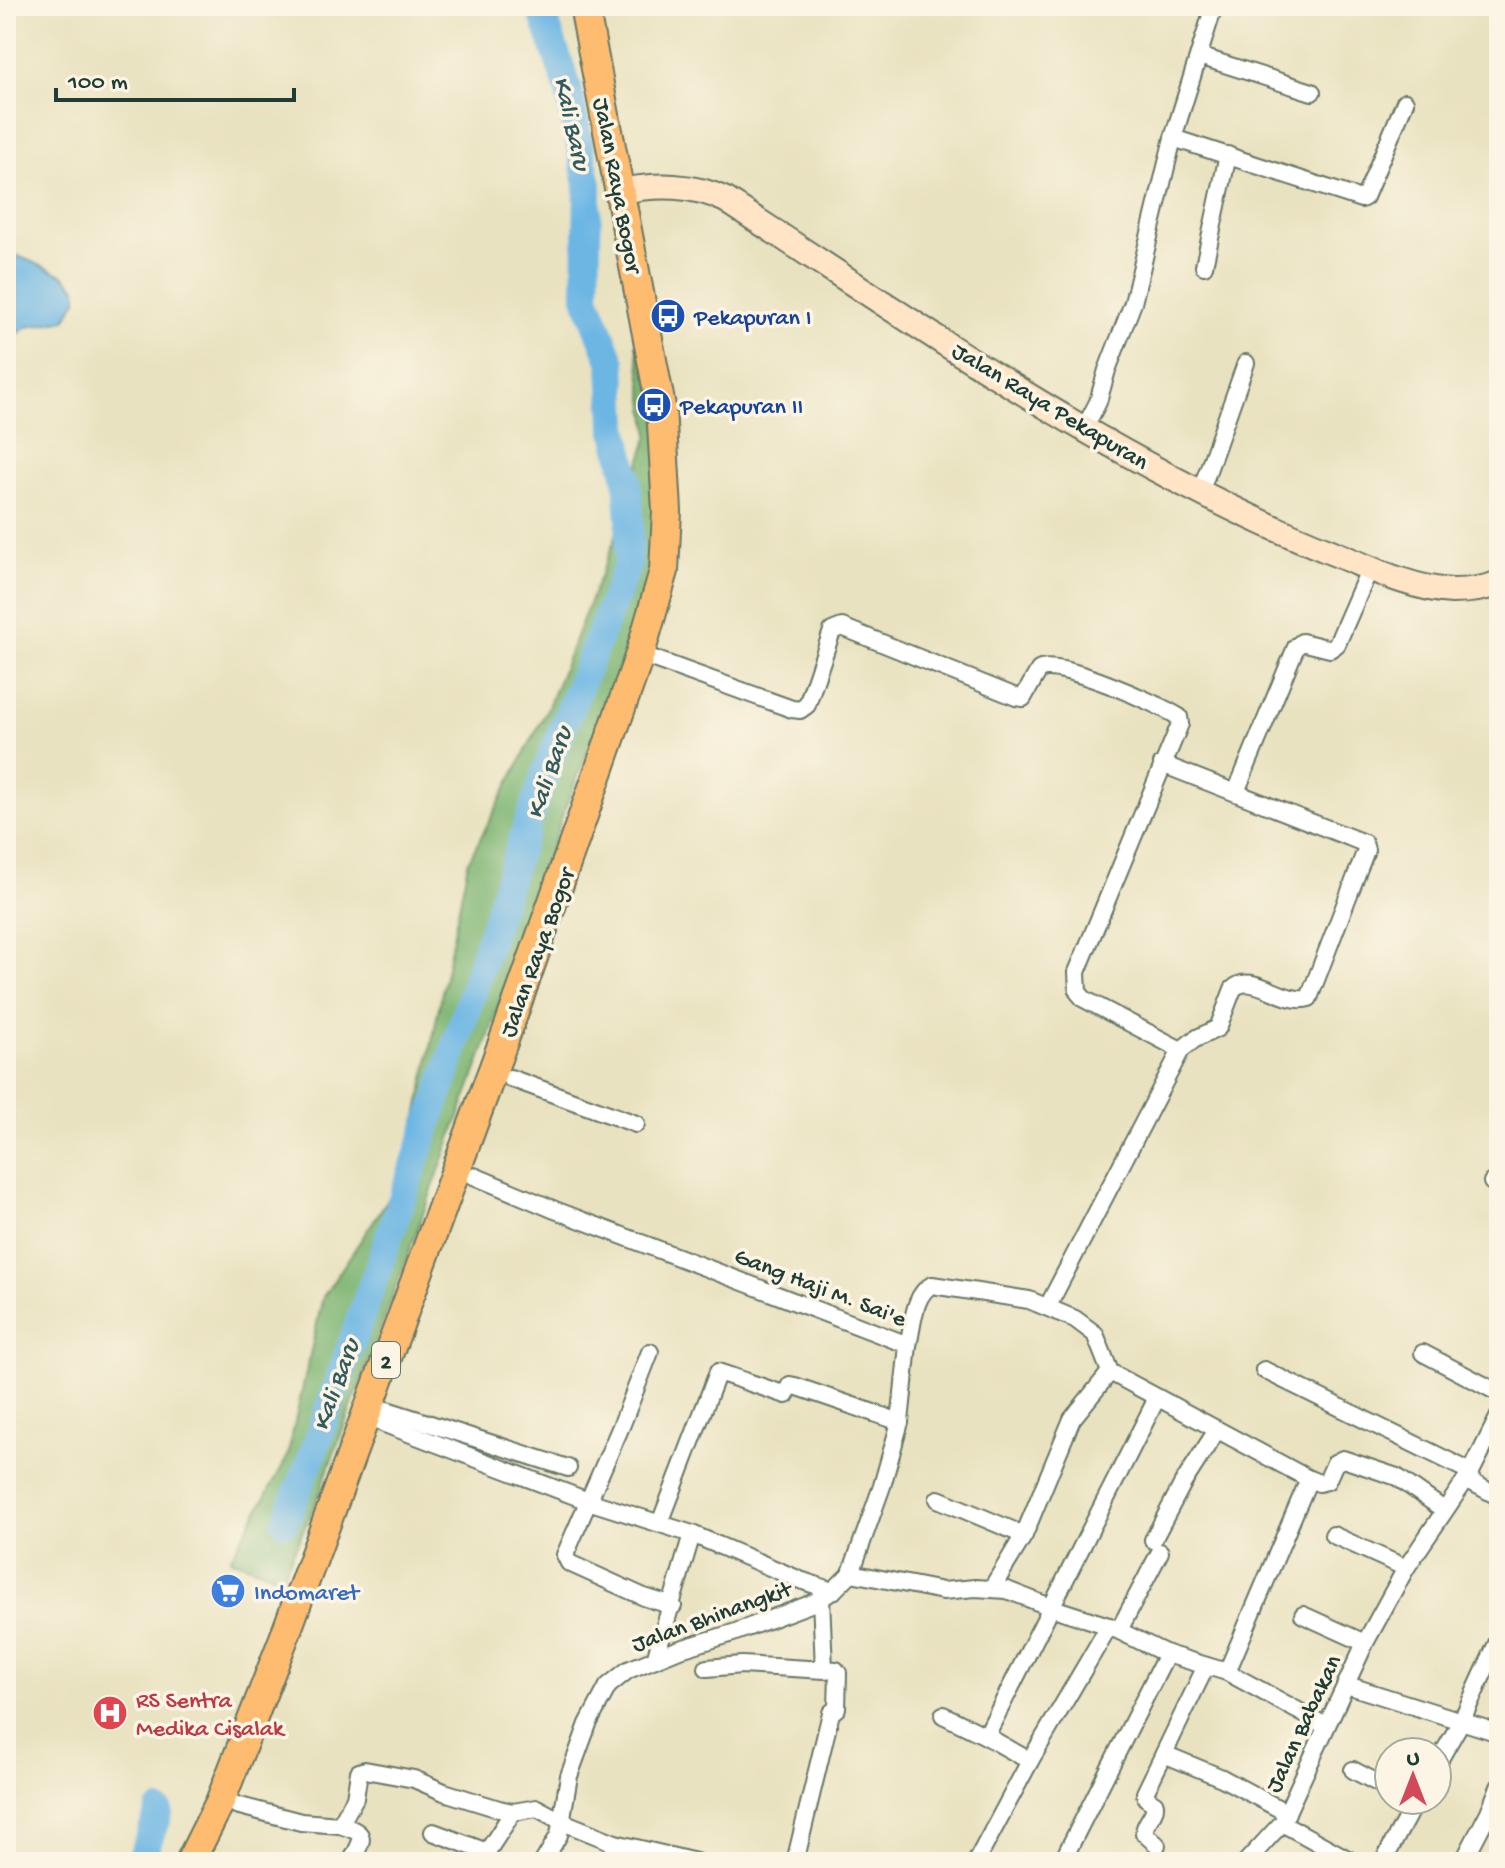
<svg xmlns="http://www.w3.org/2000/svg" width="1505" height="1868" font-family="'Gochi Hand',sans-serif">
	<style>
		.forest { fill: #7fb673; stroke: #4f7a54; stroke-width: 2 }
		.water { fill: #6cb6e4; stroke: #467a8c; stroke-width: 2 }
		.lines { fill: none; stroke-linecap: round; stroke-linejoin: round }
		.river { stroke: #6cb6e4; stroke-width: 28 }
		.minor-casing { stroke: #667765; stroke-width: 20 }
		.secondary-casing { stroke: #667765; stroke-width: 28 }
		.trunk-casing { stroke: #667765; stroke-width: 32 }
		.minor { stroke: #fff; stroke-width: 16 }
		.secondary { stroke: #ffe4c6; stroke-width: 24 }
		.trunk { stroke: #febc70; stroke-width: 28 }
		.labels { text-anchor: middle; stroke-width: 7; stroke-linejoin: round; paint-order: stroke }
		.shield { fill: #fcf5e5; stroke: #617469; stroke-width: 2 }
		.shield-label { font-size: 22px; font-weight: bold; fill: #1f3d34 }
		.street-label { font-size: 24px; fill: #1f3d34; stroke: #fcf5e5 }
		.transit-label { font-size: 24px; fill: #164399; stroke: #fcf5e5; text-anchor: start }
		.shop-label { font-size: 24px; fill: #366cbe; stroke: #fcf5e5; text-anchor: start }
		.health-label { font-size: 24px; fill: #be3a42; stroke: #fcf5e5; text-anchor: start }
		.water-label { font-size: 26px; font-style: italic; fill: #325b60; stroke: #fcf5e5 }
	</style>
	<rect width="100%" height="100%" fill="#fcf5e5"/>
	<filter id="ink" filterUnits="userSpaceOnUse"><feTurbulence type="fractalNoise" baseFrequency=".0125" numOctaves="2"/><feDisplacementMap in="SourceGraphic" scale="16" xChannelSelector="R" yChannelSelector="G"/><feConvolveMatrix kernelMatrix="1 2 1 2 8 2 1 2 1" color-interpolation-filters="sRGB"/></filter>
	<filter id="wash" filterUnits="userSpaceOnUse"><feTurbulence type="fractalNoise" baseFrequency=".006" numOctaves="4" result="noise"/><feDisplacementMap in="SourceGraphic" scale="32" xChannelSelector="R" yChannelSelector="G"/><feGaussianBlur stdDeviation="1.8" result="paint"/><feColorMatrix in="noise" values="0 0 0 0 0 0 0 0 0 0 0 0 0 0 0 0 0 1.4 0 .05"/><feComposite in="paint" operator="in"/></filter>
	<g filter="url(#wash)">
		<rect width="100%" height="100%" fill="#e9e2c0"/>
		<polygon class="forest" points="636,342 661,415 656,576 562,816 485,1047 316,1502 282,1578 230,1559 287,1458 323,1297 406,1172 468,862 545,714 613,544 649,435"/>
		<polygon class="water" points="6,251 63,275 77,289 77,300 65,320 27,327 10,339 6,337"/>
		<g class="lines">
			<g class="river">
				<polyline points="285,1522 311,1459 446,1074 514,863 553,752 628,564 630,520 627,478 615,427 612,363 586,297 588,185 568,88 540,6"/>
				<polyline points="140,1862 159,1812"/>
			</g>
		</g>
	</g>
	<g filter="url(#ink)">
		<g class="lines">
			<defs>
				<g id="minor">
					<polyline points="1199,56 1312,92"/>
					<polyline points="1173,138 1361,199 1365,197 1405,102"/>
					<polyline points="1204,266 1228,155"/>
					<polyline points="1085,427 1098,402 1107,370 1133,303 1173,138 1214,6"/>
					<polyline points="1200,493 1246,363"/>
					<path d="M640 654 792 709 800 710 807 705 832 631 842 627 1016 697 1023 698 1039 670C1056 658 1159 704 1179 717L1180 724 1077 972 1078 992 1084 999 1181 1050"/>
					<polyline points="1236,792 1296,647 1302,642 1330,649 1337,644 1370,568"/>
					<polyline points="510,1078 636,1124"/>
					<polyline points="474,1176 555,1210 908,1345 900,1422 882,1486 851,1573 833,1591 813,1603 733,1633 677,1650 628,1670 608,1686 588,1724 569,1776 559,1835 543,1862"/>
					<polyline points="1492,1182 1499,1185"/>
					<path d="M1048 1306 1181 1050 1195 1039 1218 1028 1233 989C1251 970 1284 1006 1309 998L1366 850 1364 843 1162 764"/>
					<path d="M908 1345C913 1327 913 1294 932 1285L1029 1300 1075 1319 1095 1334 1110 1372 1309 1479 1319 1483 1327 1481 1335 1463 1343 1459 1397 1477 1444 1510"/>
					<polyline points="650,1352 622,1424 565,1555 569,1563 644,1597 673,1606"/>
					<polyline points="1423,1353 1499,1393"/>
					<polyline points="1264,1370 1471,1472"/>
					<polyline points="387,1410 568,1468"/>
					<polyline points="382,1423 588,1501 692,1534 800,1580 833,1591"/>
					<polyline points="1466,1479 1499,1497"/>
					<polyline points="938,1499 1024,1535"/>
					<polyline points="660,1523 718,1372 786,1395 790,1385 795,1386 900,1422"/>
					<polyline points="1333,1535 1406,1568"/>
					<polyline points="1153,1540 1183,1483 1217,1430"/>
					<polyline points="851,1573 943,1591 975,1588 1007,1590 1053,1608 1109,1626 1167,1654 1227,1672 1326,1726"/>
					<polyline points="992,1588 1024,1535 1072,1419 1110,1372"/>
					<polyline points="1303,1615 1365,1643"/>
					<polyline points="1119,1630 1160,1552"/>
					<polyline points="655,1659 692,1534"/>
					<polyline points="707,1668 742,1665 825,1670"/>
					<polyline points="1227,1672 1309,1479"/>
					<polyline points="1347,1685 1499,1733"/>
					<polyline points="943,1715 986,1736"/>
					<polyline points="1164,1754 1222,1778 1287,1813"/>
					<polyline points="1030,1761 986,1736 1157,1398"/>
					<polyline points="1437,1764 1461,1722 1499,1639"/>
					<polyline points="1353,1770 1389,1789"/>
					<polyline points="236,1805 301,1822 340,1825 355,1798 359,1772 365,1770 414,1779 444,1792 499,1809 513,1812 537,1808 563,1822 615,1843 696,1862"/>
					<polyline points="1282,1823 1353,1862"/>
					<path d="M340 1825C369 1834 363 1838 351 1862"/>
					<polyline points="433,1832 487,1852 513,1812"/>
					<path d="M1157 1845 1144 1833C1144 1822 1156 1815 1155 1804L1146 1798 1145 1793 1206 1666"/>
					<polyline points="1067,1852 1167,1654"/>
					<polyline points="611,1862 615,1843"/>
					<polyline points="795,1862 831,1713 837,1708 838,1673 836,1670 824,1669 821,1598"/>
					<polyline points="976,1862 1030,1761 1109,1626"/>
					<polyline points="1246,1862 1282,1823 1365,1643 1406,1568 1471,1472 1499,1416"/>
					<polyline points="1383,1862 1416,1800"/>
					<polyline points="1463,1862 1489,1812 1499,1787"/>
				</g>
				<path id="secondary" d="M621 191C658 184 692 184 726 200 920 326 1116 466 1331 552 1368 567 1411 589 1452 591 1467 591 1485 589 1499 583"/>
				<polyline id="trunk" points="190,1862 220,1802 284,1638 509,1026 640,654 664,571 667,511 661,407 584,6"/>
			</defs>
			<use href="#minor" class="minor-casing"/>
			<use href="#secondary" class="secondary-casing"/>
			<use href="#trunk" class="trunk-casing"/>
			<use href="#minor" class="minor"/>
			<use href="#secondary" class="secondary"/>
			<use href="#trunk" class="trunk"/>
		</g>
	</g>
	<defs>
		<symbol id="bus-disc" viewBox="-11 -11 22 22"><circle r="9.5" fill="#1a4fb4" stroke="#fcf5e5"/><path d="M-5-6H5V4H4V6H2V4H-2V6H-4V4H-5ZM-3.5-4V0h7V-4ZM-3.5 1.2v1.5H-2V1.2ZM2 1.2v1.5H3.5V1.2Z" fill="#fff"/></symbol>
		<symbol id="supermarket-disc" viewBox="-11 -11 22 22"><circle r="9.5" fill="#3f7fe0" stroke="#fcf5e5"/><path d="M-6-5.5h2.5l.6 2H6L4.5 2H-2.5L-4.4-4H-6ZM-1.5 3.2a1.3 1.3 0 1 0 .1 0ZM3 3.2a1.3 1.3 0 1 0 .1 0Z" fill="#fff"/></symbol>
		<symbol id="hospital-disc" viewBox="-11 -11 22 22"><circle r="9.5" fill="#e0444e" stroke="#fcf5e5"/><path d="M-5-5h3v3.5h4V-5h3V5h-3V1.5h-4V5h-3Z" fill="#fff"/></symbol>
	</defs>
	<g fill-rule="evenodd">
		<use href="#bus-disc" x="648" y="296" width="40" height="40"/>
		<use href="#bus-disc" x="634" y="385" width="40" height="40"/>
		<use href="#supermarket-disc" x="208" y="1571" width="40" height="40"/>
		<use href="#hospital-disc" x="90" y="1693" width="40" height="40"/>
	</g>
	<g class="labels">
		<rect class="shield" x="372" y="1342" width="28" height="36" rx="6"/>
		<g class="shield-label">
			<text x="386" y="1368">2</text>
		</g>
		<g class="street-label">
			<text transform="translate(619 185) rotate(79)" y="8">Jalan Raya Bogor</text>
			<text transform="translate(1051 405) rotate(31)" y="8">Jalan Raya Pekapuran</text>
			<text transform="translate(536 952) rotate(-70)" y="8">Jalan Raya Bogor</text>
			<text transform="translate(821 1286) rotate(21)" y="8">Gang Haji M. Sai'e</text>
			<text transform="translate(711 1615) rotate(-20)" y="8">Jalan Bhinangkit</text>
			<text transform="translate(1302 1723) rotate(-65)" y="8">Jalan Babakan</text>
		</g>
		<g class="transit-label">
			<text x="694" y="324">Pekapuran I</text>
			<text x="680" y="413">Pekapuran II</text>
		</g>
		<g class="shop-label">
			<text x="254" y="1599">Indomaret</text>
		</g>
		<g class="health-label">
			<text x="136" y="1707">RS Sentra<tspan x="136" dy="28">Medika Cisalak</tspan></text>
		</g>
		<g class="water-label">
			<text transform="translate(574 123) rotate(77)" y="9">Kali Baru</text>
			<text transform="translate(547 772) rotate(-71)" y="9">Kali Baru</text>
			<text transform="translate(334 1384) rotate(-70)" y="9">Kali Baru</text>
		</g>
	</g>
	<rect width="1505" height="1868" fill="none" stroke="#fcf5e5" stroke-width="32"/>
	<g transform="translate(1413 1776)"><circle r="38" fill="#fcf5e5" stroke="#a4ab9e" stroke-width="2"/>
	<path d="M0-6L14 30L0 20L-14 30Z" fill="#d1495b"/>
	<text y="-12" font-size="22" font-weight="bold" text-anchor="middle" fill="#1f3d34">U</text>
	</g>
	<path d="M56 88v12h238v-12" fill="none" stroke="#1f3d34" stroke-width="4"/>
	<text x="68" y="88" font-size="24" fill="#1f3d34" stroke="#fcf5e5" stroke-width="6" paint-order="stroke">100 m</text>
</svg>
